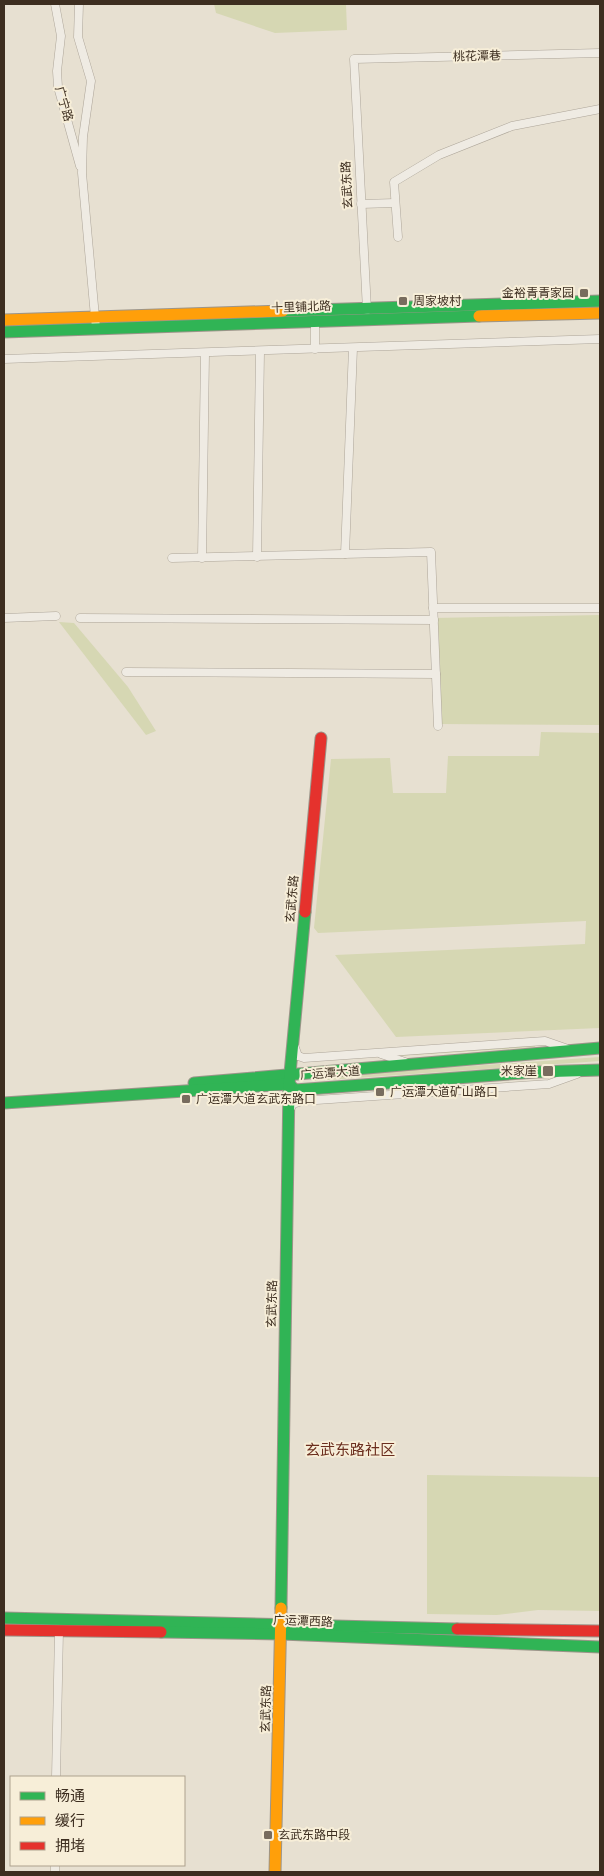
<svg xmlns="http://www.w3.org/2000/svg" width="604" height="1876" font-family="Literata,'Noto Sans SC',serif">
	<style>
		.green { fill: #d6d7b3 }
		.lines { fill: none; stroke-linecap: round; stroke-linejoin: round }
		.street-casing { stroke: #ada599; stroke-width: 9 }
		.fast-casing { stroke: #9c958a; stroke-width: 13 }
		.slow-casing { stroke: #9c958a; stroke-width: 13 }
		.jam-casing { stroke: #9c958a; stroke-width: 13 }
		.street { stroke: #efebe3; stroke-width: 8 }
		.fast { stroke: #30b455; stroke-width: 11 }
		.slow { stroke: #ff9f0a; stroke-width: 11 }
		.jam { stroke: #e5322d; stroke-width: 11 }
		.poi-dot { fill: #786c5e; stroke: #f7eed8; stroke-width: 2 }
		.labels { text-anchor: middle; stroke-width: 4; stroke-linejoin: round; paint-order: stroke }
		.street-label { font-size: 12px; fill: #3d2e20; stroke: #f7eed8 }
		.poi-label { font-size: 12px; fill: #3d2e20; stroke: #f7eed8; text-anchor: start }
		.quarter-label { font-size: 15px; fill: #6b2e1e; stroke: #f7eed8 }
	</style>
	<rect width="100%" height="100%" fill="#e7e0d1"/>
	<g class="green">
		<polygon points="214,4 346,4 347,30 275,33 216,13"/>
		<polygon points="600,615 600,725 438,724 433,618"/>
		<polygon points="59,622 74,623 128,687 156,731 146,735"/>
		<polygon points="541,732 600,733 600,1028 396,1037 335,955 585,944 586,921 318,933 314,928 331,759 390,758 393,793 446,793 448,756 539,756"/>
		<polygon points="535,1044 535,1047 399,1056 399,1053"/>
		<polygon points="600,1057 600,1061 313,1081 313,1077"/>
		<polygon points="427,1475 600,1477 600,1611 538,1610 497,1615 427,1614"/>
	</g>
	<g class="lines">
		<defs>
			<g id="street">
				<polyline points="55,4 61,36 57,71 58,87 80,166"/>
				<polyline points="79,4 78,37 91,81 83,137 82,173 96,328"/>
				<polyline points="361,204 395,203"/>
				<polyline points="398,237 394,182 439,155 512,126 600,109"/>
				<polyline points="367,310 354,59 600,53"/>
				<polyline points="315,321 315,349"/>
				<polyline points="4,359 600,339"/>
				<polyline points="345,554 353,348"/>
				<polyline points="257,557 260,352"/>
				<polyline points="172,558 431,552 438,726"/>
				<polyline points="202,558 205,354"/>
				<polyline points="433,608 600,608"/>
				<polyline points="4,618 56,616"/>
				<polyline points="80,618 434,620"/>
				<polyline points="126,672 436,674"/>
				<polyline points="294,1045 298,1056 304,1058 545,1041 568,1049"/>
				<polyline points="381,1054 405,1062"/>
				<polyline points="289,1111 293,1104 302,1101 549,1084 577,1074"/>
				<polyline points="56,1777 59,1631"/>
				<polyline points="55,1872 55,1865"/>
			</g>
			<g id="fast">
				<polyline points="283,311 600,301"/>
				<polyline points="4,332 479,316"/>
				<polyline points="194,1083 600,1048"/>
				<polyline points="4,1103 289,1084 295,1090 536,1072 600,1070"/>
				<polyline points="281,1608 289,1084 305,912"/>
				<polyline points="4,1618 457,1629"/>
				<polyline points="161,1632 281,1634 600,1647"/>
			</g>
			<g id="slow">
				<polyline points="479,316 600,313"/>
				<polyline points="4,320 283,311"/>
				<polyline points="275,1872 281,1608"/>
			</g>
			<g id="jam">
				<polyline points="305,912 321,738"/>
				<polyline points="457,1629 600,1631"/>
				<polyline points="4,1630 161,1632"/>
			</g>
		</defs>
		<use href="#street" class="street-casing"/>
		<use href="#fast" class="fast-casing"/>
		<use href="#slow" class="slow-casing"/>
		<use href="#jam" class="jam-casing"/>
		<use href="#street" class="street"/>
		<use href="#fast" class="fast"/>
		<use href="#slow" class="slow"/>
		<use href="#jam" class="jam"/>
	</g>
	<g class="poi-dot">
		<rect x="579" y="288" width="10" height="10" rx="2.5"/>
		<rect x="398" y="296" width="10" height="10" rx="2.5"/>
		<rect x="542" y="1065" width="12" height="12" rx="2.5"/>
		<rect x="375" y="1087" width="10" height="10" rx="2.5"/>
		<rect x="181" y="1094" width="10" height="10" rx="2.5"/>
		<rect x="263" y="1830" width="10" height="10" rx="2.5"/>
	</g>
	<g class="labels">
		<g class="street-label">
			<text transform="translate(477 56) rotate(-1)" y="4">桃花潭巷</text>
			<text transform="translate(64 104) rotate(74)" y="4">广宁路</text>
			<text transform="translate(347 185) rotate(-93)" y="4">玄武东路</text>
			<text transform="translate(301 307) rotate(-2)" y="4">十里铺北路</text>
			<text transform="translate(292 899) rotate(-85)" y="4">玄武东路</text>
			<text transform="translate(330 1073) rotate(-4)" y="4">广运潭大道</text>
			<text transform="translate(272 1304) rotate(-89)" y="4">玄武东路</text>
			<text transform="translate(303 1621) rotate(2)" y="4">广运潭西路</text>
			<text transform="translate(266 1709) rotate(-89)" y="4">玄武东路</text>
		</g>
		<g class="poi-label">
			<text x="574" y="297" text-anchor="end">金裕青青家园</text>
			<text x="413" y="305">周家坡村</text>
			<text x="537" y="1075" text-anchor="end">米家崖</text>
			<text x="390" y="1096">广运潭大道矿山路口</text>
			<text x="196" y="1103">广运潭大道玄武东路口</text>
			<text x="278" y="1839">玄武东路中段</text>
		</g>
		<g class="quarter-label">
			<text x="350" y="1455">玄武东路社区</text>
		</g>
	</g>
	<rect width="604" height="1876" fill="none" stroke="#3d2e20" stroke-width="10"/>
	<rect x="10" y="1776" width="175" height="90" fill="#f7eed8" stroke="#ada18e"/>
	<rect x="20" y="1792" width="25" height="8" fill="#30b455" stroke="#ada18e"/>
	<text x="55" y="1801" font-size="15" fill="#3d2e20">畅通</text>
	<rect x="20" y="1817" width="25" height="8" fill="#ff9f0a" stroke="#ada18e"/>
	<text x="55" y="1826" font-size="15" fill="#3d2e20">缓行</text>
	<rect x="20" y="1842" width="25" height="8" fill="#e5322d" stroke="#ada18e"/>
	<text x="55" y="1851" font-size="15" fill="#3d2e20">拥堵</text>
</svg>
